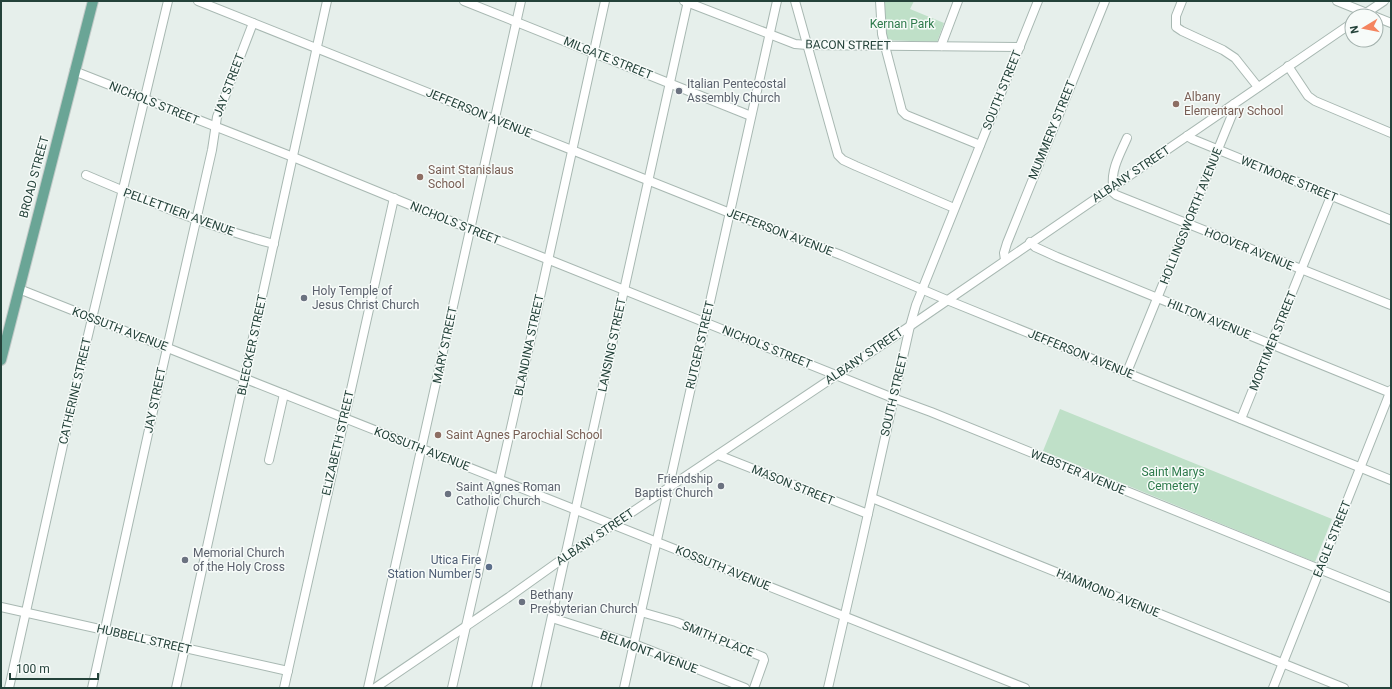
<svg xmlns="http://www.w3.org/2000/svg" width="1392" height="689" font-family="Roboto,sans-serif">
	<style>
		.green { fill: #bfe0c8 }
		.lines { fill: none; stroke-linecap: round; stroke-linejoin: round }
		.minor-casing { stroke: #a8b8b2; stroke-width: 10 }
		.major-casing { stroke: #c2cac8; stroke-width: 12 }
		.minor { stroke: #fff; stroke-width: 8 }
		.major { stroke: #6aa596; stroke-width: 10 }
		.worship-dot { fill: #6b7280; stroke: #f7fbf9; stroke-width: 1.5 }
		.education-dot { fill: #8d6e63; stroke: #f7fbf9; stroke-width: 1.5 }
		.service-dot { fill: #5c6f8a; stroke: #f7fbf9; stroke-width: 1.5 }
		.labels { text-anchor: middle; stroke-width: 3; stroke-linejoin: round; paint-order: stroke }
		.park-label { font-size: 12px; fill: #2d7a4b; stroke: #f7fbf9 }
		.street-label { font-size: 12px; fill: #24423a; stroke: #f7fbf9 }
		.worship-label { font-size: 12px; fill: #5b616d; stroke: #f7fbf9; text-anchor: start }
		.education-label { font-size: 12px; fill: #785e54; stroke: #f7fbf9; text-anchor: start }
		.service-label { font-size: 12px; fill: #4e5e75; stroke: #f7fbf9; text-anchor: end }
	</style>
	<rect width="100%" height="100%" fill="#e6efeb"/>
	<g class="green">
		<polygon points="883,1 914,1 910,9 944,23 937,42 886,40"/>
		<polygon points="1060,409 1332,519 1315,562 1043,451"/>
	</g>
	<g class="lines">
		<defs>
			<g id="minor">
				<polyline points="198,1 730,213 841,255 947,300 1391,480"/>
				<polyline points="464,1 751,116"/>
				<polyline points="684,1 795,44 807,45 1020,47"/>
				<polyline points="795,1 838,155 843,160 856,166 954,208"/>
				<polyline points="880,1 882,34 885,46 902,111 906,115 980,145"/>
				<polyline points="1182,1 1176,16 1176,27 1182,31 1223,50 1235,58 1258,87"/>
				<polyline points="1337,1 1374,16"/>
				<polyline points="1363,15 1384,1"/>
				<polyline points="1376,17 1391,23"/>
				<polyline points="941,46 958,1"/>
				<polyline points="1288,66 1308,96 1315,101 1391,133"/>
				<polyline points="74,71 293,157 420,209 547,259 893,398 931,412 1391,598"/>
				<polyline points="1187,136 1192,139 1391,220"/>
				<path d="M86 175C147 201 209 227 274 244"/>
				<path d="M1113 186C1111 169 1120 154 1127 138"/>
				<polyline points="1109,189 1116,195 1391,305"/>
				<polyline points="1030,242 1035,247 1057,257 1391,393"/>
				<polyline points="1005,260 1004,253 1007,243 1105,1"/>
				<polyline points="19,289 1025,688"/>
				<polyline points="1127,372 1234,110 1234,104"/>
				<polyline points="1241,419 1331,196"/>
				<polyline points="718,455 868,514"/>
				<polyline points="269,460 284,394"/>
				<polyline points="872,498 1344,688"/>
				<polyline points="1,607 288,671"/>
				<polyline points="641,612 676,622 763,657 764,660 754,688"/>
				<polyline points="552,618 634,644 745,688"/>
				<polyline points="9,688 79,373 168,1"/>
				<polyline points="92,688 163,366 212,150 217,117 253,23"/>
				<polyline points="176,688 327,1"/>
				<polyline points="284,688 394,198"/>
				<polyline points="368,688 521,1"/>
				<polyline points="375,688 509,597 565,557 910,326 1352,23"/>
				<polyline points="452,688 520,388 605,1"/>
				<polyline points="536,688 688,1"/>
				<polyline points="624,688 777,1"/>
				<polyline points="828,688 861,545 910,326 916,305 1038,1"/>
				<polyline points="1273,688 1391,390"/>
			</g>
			<polyline id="major" points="1,360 93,1"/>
		</defs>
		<use href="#minor" class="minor-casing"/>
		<use href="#major" class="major-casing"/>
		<use href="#minor" class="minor"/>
		<use href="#major" class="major"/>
	</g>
	<g class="worship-dot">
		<circle cx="679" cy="91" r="4"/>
		<circle cx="304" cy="298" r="4"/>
		<circle cx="721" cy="486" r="4"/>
		<circle cx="448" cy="494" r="4"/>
		<circle cx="185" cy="560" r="4"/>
		<circle cx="522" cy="602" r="4"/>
	</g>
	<g class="education-dot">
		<circle cx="1176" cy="104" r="4"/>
		<circle cx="420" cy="177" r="4"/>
		<circle cx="438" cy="435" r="4"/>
	</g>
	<circle class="service-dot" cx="489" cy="567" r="4"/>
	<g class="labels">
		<g class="park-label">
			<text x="902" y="28">Kernan Park</text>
			<text x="1173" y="476">Saint Marys<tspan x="1173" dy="14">Cemetery</tspan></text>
		</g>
		<g class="street-label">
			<text transform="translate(848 45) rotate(1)" y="4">BACON STREET</text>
			<text transform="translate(608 58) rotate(22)" y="4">MILGATE STREET</text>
			<text transform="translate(229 85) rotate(-69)" y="4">JAY STREET</text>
			<text transform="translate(1002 90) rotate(-68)" y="4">SOUTH STREET</text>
			<text transform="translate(154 103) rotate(22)" y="4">NICHOLS STREET</text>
			<text transform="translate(479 113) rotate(22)" y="4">JEFFERSON AVENUE</text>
			<text transform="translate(1052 130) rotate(-68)" y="4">MUMMERY STREET</text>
			<text transform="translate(1131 174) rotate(-34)" y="4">ALBANY STREET</text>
			<text transform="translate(34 177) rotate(-75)" y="4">BROAD STREET</text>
			<text transform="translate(1289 179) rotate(22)" y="4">WETMORE STREET</text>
			<text transform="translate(179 212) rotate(20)" y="4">PELLETTIERI AVENUE</text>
			<text transform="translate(1191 216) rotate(-68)" y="4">HOLLINGSWORTH AVENUE</text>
			<text transform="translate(455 223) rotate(22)" y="4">NICHOLS STREET</text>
			<text transform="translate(780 232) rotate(21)" y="4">JEFFERSON AVENUE</text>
			<text transform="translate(1249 249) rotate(22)" y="4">HOOVER AVENUE</text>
			<text transform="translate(1209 319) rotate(22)" y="4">HILTON AVENUE</text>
			<text transform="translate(120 329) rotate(21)" y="4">KOSSUTH AVENUE</text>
			<text transform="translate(1273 341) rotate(-68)" y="4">MORTIMER STREET</text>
			<text transform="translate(252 345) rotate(-78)" y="4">BLEECKER STREET</text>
			<text transform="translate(445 345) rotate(-78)" y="4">MARY STREET</text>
			<text transform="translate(529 345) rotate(-78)" y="4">BLANDINA STREET</text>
			<text transform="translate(612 345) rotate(-78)" y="4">LANSING STREET</text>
			<text transform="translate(700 345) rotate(-77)" y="4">RUTGER STREET</text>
			<text transform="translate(767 347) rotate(22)" y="4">NICHOLS STREET</text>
			<text transform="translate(1081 354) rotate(22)" y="4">JEFFERSON AVENUE</text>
			<text transform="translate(864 356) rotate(-34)" y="4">ALBANY STREET</text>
			<text transform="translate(75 391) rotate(-77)" y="4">CATHERINE STREET</text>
			<text transform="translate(894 395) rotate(-77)" y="4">SOUTH STREET</text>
			<text transform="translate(155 400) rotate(-78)" y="4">JAY STREET</text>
			<text transform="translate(338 443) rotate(-77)" y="4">ELIZABETH STREET</text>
			<text transform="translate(422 449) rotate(21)" y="4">KOSSUTH AVENUE</text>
			<text transform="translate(1078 472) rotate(22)" y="4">WEBSTER AVENUE</text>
			<text transform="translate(793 485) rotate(22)" y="4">MASON STREET</text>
			<text transform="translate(595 537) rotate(-34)" y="4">ALBANY STREET</text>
			<text transform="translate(1332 539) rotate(-68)" y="4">EAGLE STREET</text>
			<text transform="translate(723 568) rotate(22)" y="4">KOSSUTH AVENUE</text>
			<text transform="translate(1108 593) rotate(22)" y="4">HAMMOND AVENUE</text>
			<text transform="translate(144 639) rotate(13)" y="4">HUBBELL STREET</text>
			<text transform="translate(718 639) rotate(22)" y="4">SMITH PLACE</text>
			<text transform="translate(649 652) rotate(20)" y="4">BELMONT AVENUE</text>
		</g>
		<g class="worship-label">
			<text x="687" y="88">Italian Pentecostal<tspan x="687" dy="14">Assembly Church</tspan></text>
			<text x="312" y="295">Holy Temple of<tspan x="312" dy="14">Jesus Christ Church</tspan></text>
			<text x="713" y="483" text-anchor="end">Friendship<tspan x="713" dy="14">Baptist Church</tspan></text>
			<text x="456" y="491">Saint Agnes Roman<tspan x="456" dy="14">Catholic Church</tspan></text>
			<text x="193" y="557">Memorial Church<tspan x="193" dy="14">of the Holy Cross</tspan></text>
			<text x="530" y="599">Bethany<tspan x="530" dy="14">Presbyterian Church</tspan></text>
		</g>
		<g class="education-label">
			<text x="1184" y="101">Albany<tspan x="1184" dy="14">Elementary School</tspan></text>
			<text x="428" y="174">Saint Stanislaus<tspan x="428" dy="14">School</tspan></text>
			<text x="446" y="439">Saint Agnes Parochial School</text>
		</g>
		<g class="service-label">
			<text x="481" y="564">Utica Fire<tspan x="481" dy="14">Station Number 5</tspan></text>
		</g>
	</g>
	<rect width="1392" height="689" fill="none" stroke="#24423a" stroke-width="4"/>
	<g transform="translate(1364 28) rotate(260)"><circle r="19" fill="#f7fbf9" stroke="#a3b1ad"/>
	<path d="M0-3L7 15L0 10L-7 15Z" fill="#f4845f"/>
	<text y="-6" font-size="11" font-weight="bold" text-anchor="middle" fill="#24423a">N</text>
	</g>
	<path d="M10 673v6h88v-6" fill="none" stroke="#24423a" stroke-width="2"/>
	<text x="16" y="673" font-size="12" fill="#24423a" stroke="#f7fbf9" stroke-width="3" paint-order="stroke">100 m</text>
</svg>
